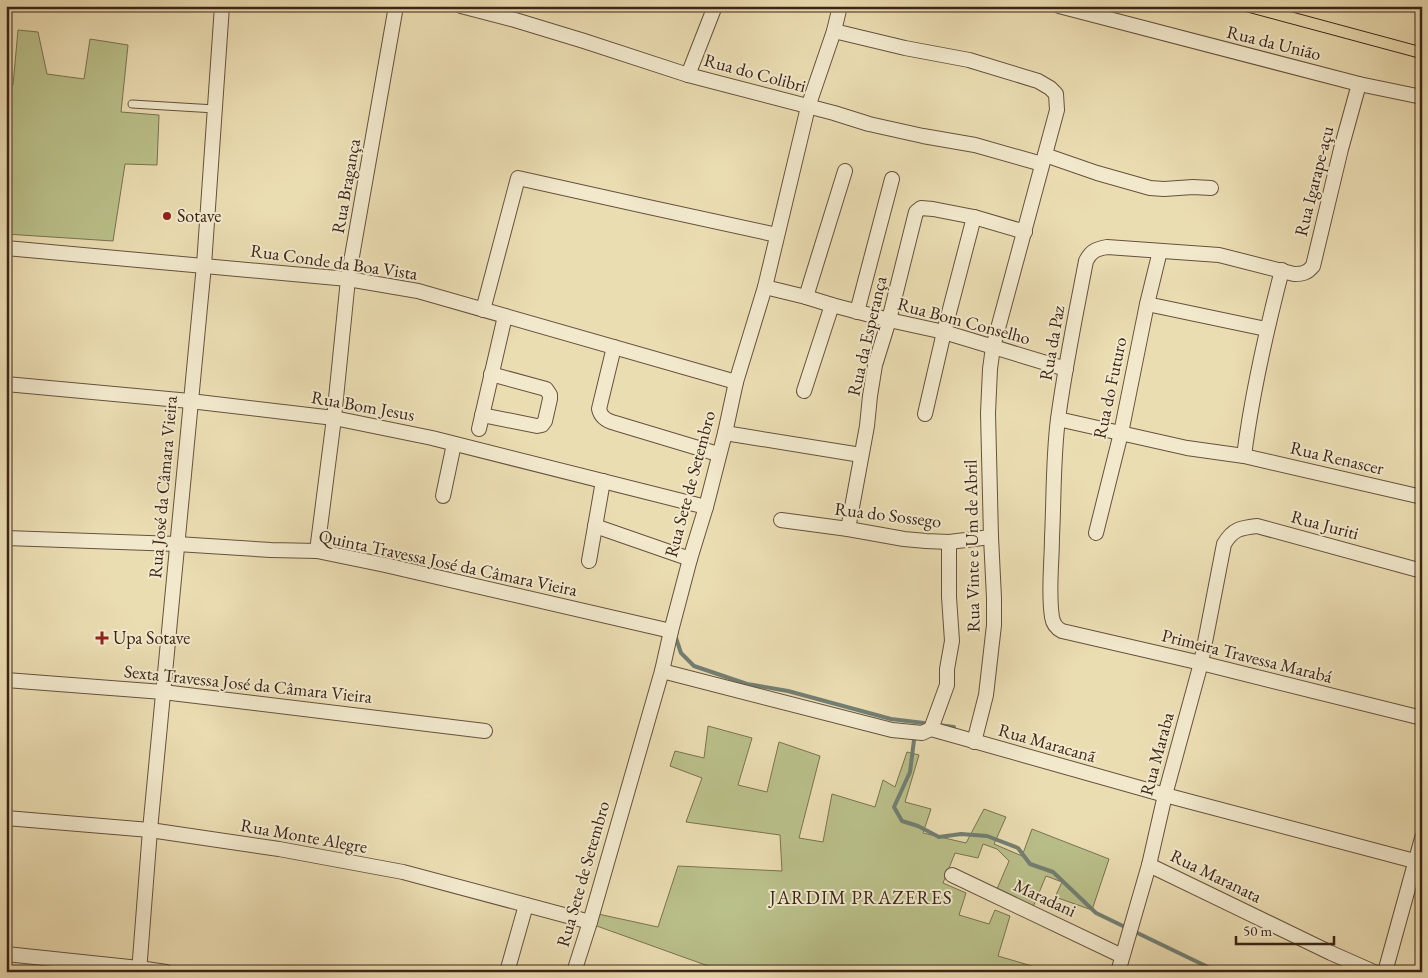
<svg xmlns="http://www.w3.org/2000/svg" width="1428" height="978" font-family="'EB Garamond',serif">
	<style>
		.green { fill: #bac08a; stroke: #7a7250 }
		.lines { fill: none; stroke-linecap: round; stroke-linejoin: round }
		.stream { stroke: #727f73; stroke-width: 4 }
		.service-casing { stroke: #66523e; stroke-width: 9 }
		.minor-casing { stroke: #66523e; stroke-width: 16 }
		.service { stroke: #f2e9cd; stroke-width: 7 }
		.minor { stroke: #f2e9cd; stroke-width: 14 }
		.tram { stroke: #3a2417; stroke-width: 1 }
		.poi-dot { fill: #8f2418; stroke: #f2e9cd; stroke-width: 2 }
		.labels { text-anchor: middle; stroke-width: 4; stroke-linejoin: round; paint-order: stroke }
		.street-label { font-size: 18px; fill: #3a2417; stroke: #f2e9cd }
		.poi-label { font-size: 18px; fill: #3a2417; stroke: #f2e9cd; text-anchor: start }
		.neighbourhood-label { font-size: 19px; letter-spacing: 1px; fill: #3a2417; stroke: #f2e9cd }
	</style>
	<rect width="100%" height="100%" fill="#ebddb2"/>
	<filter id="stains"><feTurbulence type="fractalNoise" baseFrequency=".004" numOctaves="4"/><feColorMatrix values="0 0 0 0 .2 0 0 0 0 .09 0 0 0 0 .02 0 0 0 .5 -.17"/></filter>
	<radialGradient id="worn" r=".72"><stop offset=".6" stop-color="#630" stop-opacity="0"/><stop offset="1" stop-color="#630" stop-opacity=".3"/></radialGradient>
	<g class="green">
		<polygon points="18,30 38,32 47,74 84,79 90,39 128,45 121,112 159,115 157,165 125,164 113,241 6,234 6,121 9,121 9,110 6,110 6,85 13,85"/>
		<polygon points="708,726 752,738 738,785 767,792 779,742 820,756 799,838 823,842 832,794 875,807 883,780 895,787 907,752 919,755 905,802 931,809 923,833 966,843 984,809 1006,817 994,844 1022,856 1032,829 1109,859 1092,910 1055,897 1062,882 1046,876 1033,907 997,889 1009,861 997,849 983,844 978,858 955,853 943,883 966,893 959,915 989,924 995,910 1010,916 998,956 1049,971 1048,972 725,972 594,925 598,914 658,927 678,866 782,871 780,835 686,822 702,778 670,766 675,751 704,758"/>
	</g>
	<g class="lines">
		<g class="stream">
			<polyline points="675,635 681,653 694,666 747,684 788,691 891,719 924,723"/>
			<polyline points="938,725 954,727"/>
			<polyline points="916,736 914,740 910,772 894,807 902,821 918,826 939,837 961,834 987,836 1018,848 1030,864 1053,872 1096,913 1210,968 1209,972"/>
		</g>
		<defs>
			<polyline id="service" points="132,104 215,109"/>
			<g id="minor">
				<polyline points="461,6 515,20 584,41 688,75 834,113 869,124 923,136 975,145 1042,164"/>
				<polyline points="1059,6 1359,84 1422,97"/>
				<polyline points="834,31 905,48 969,60 1038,81 1050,88 1056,94 1057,110 993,347 990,369 988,413 991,537 994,598 994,625 986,695 974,742"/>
				<polyline points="688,75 715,6"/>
				<path d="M1359 84 1341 149 1313 266C1307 273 1303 274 1294 274L1219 255 1107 247C1096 249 1091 251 1086 261 1076 313 1065 366 1058 419 1053 458 1054 497 1052 537 1052 562 1048 592 1052 617 1053 624 1056 628 1062 631L1201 663 1422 718"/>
				<polyline points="1045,155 1097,173 1150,188 1164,189 1193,187 1211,188"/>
				<polyline points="6,248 348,279 418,291 736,382"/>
				<polyline points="765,287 806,297 832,305 889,320 944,332 1066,369"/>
				<polyline points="806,297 845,171"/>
				<polyline points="1147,304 1266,329"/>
				<polyline points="483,310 518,178 644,206 777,235"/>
				<polyline points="857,312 892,179"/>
				<path d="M614 347 599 409C601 418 607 421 615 423L718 454"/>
				<polyline points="6,384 190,401 334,418 432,438 706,507"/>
				<polyline points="804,391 832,305"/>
				<polyline points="925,414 944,332 974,217"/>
				<polyline points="482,415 537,426 542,425 545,421 550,399 550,395 546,389 491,374"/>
				<polyline points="1058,419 1187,448 1244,456 1422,497"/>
				<polyline points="479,429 505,316"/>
				<polyline points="725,433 861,455"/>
				<path d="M1244 456C1252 393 1266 332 1282 270"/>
				<polyline points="443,496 454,444"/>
				<polyline points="781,520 848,529 904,539 926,541 949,542 991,537"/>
				<polyline points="595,526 690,559"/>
				<polyline points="848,529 867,426 870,396 875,365 889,320 916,212 921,208 933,209 974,217 1025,232"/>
				<polyline points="1096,533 1121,433 1147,304 1160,251"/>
				<polyline points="6,538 177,544 271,550 317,551 385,565 671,631"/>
				<polyline points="317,551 334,418 348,279 396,6"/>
				<polyline points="589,561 603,481"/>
				<polyline points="662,671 892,730 922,733 931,729 1165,795 1422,863"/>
				<polyline points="6,680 163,692 485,731"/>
				<polyline points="931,729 947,685 947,669 952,641 949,597 949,542"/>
				<polyline points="6,818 150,830 279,849 403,872 590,922"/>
				<polyline points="1149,865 1331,953 1374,972"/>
				<polyline points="952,875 1122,956"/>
				<polyline points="6,954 139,968 166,972"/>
				<polyline points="139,972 150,830 204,265 222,6"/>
				<polyline points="507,972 526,905"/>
				<polyline points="574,972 590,922 662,671 671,631 690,559 706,507 725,433 736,382 765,287 808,107 834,31 840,6"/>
				<path d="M1118 972 1149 865 1165 795 1201 663 1224 544C1233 529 1240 528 1257 526L1422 571"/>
				<polyline points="1385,972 1422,838"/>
			</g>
		</defs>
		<use href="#service" class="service-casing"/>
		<use href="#minor" class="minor-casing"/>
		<use href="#service" class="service"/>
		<use href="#minor" class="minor"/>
		<g class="tram">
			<polyline points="1225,6 1422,59"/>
			<polyline points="1270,6 1422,47"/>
		</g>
	</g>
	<g class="poi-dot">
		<circle cx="167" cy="216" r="5"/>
		<path d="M99.5 630.5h5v5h5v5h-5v5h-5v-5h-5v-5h5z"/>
	</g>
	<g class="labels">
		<g class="street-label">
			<text transform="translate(1274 43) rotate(14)" y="6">Rua da União</text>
			<text transform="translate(755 73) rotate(15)" y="6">Rua do Colibri</text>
			<text transform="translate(1314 181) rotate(-76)" y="6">Rua Igarape-açu</text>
			<text transform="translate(346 186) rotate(-80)" y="6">Rua Bragança</text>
			<text transform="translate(334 262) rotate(8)" y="6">Rua Conde da Boa Vista</text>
			<text transform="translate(964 321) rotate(15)" y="6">Rua Bom Conselho</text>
			<text transform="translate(867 336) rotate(-77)" y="6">Rua da Esperança</text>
			<text transform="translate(1052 343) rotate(-80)" y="6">Rua da Paz</text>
			<text transform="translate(1110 388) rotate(-78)" y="6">Rua do Futuro</text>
			<text transform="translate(363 406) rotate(10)" y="6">Rua Bom Jesus</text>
			<text transform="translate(1337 458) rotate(13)" y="6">Rua Renascer</text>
			<text transform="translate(690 484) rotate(-75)" y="6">Rua Sete de Setembro</text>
			<text transform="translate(163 487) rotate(-85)" y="6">Rua José da Câmara Vieira</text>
			<text transform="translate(888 515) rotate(7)" y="6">Rua do Sossego</text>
			<text transform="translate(1325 525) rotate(15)" y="6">Rua Juriti</text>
			<text transform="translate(972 546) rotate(-91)" y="6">Rua Vinte e Um de Abril</text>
			<text transform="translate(448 563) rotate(12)" y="6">Quinta Travessa José da Câmara Vieira</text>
			<text transform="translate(1247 656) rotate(14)" y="6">Primeira Travessa Marabá</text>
			<text transform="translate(248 684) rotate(6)" y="6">Sexta Travessa José da Câmara Vieira</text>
			<text transform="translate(1047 743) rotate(16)" y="6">Rua Maracanã</text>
			<text transform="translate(1157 754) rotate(-75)" y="6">Rua Maraba</text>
			<text transform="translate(304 836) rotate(10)" y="6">Rua Monte Alegre</text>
			<text transform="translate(583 874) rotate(-74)" y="6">Rua Sete de Setembro</text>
			<text transform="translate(1216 876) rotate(26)" y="6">Rua Maranata</text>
			<text transform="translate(1045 898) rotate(25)" y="6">Maradani</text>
		</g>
		<g class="poi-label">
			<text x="177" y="222">Sotave</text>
			<text x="113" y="644">Upa Sotave</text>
		</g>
		<g class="neighbourhood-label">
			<text x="861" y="904">JARDIM PRAZERES</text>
		</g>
	</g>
	<rect width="1428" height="978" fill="none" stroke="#ebddb2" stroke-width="25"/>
	<rect x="8" y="8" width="1413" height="963" fill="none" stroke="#3a2417" stroke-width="2.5"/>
	<rect x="12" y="12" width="1403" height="953" fill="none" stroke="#3a2417"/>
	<path d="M1236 936v8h98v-8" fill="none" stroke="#3a2417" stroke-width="2.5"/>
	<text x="1243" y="936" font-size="15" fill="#3a2417" stroke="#f2e9cd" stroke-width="4" paint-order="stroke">50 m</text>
	<rect width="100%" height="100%" filter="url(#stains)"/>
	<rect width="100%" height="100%" fill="url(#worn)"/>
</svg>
